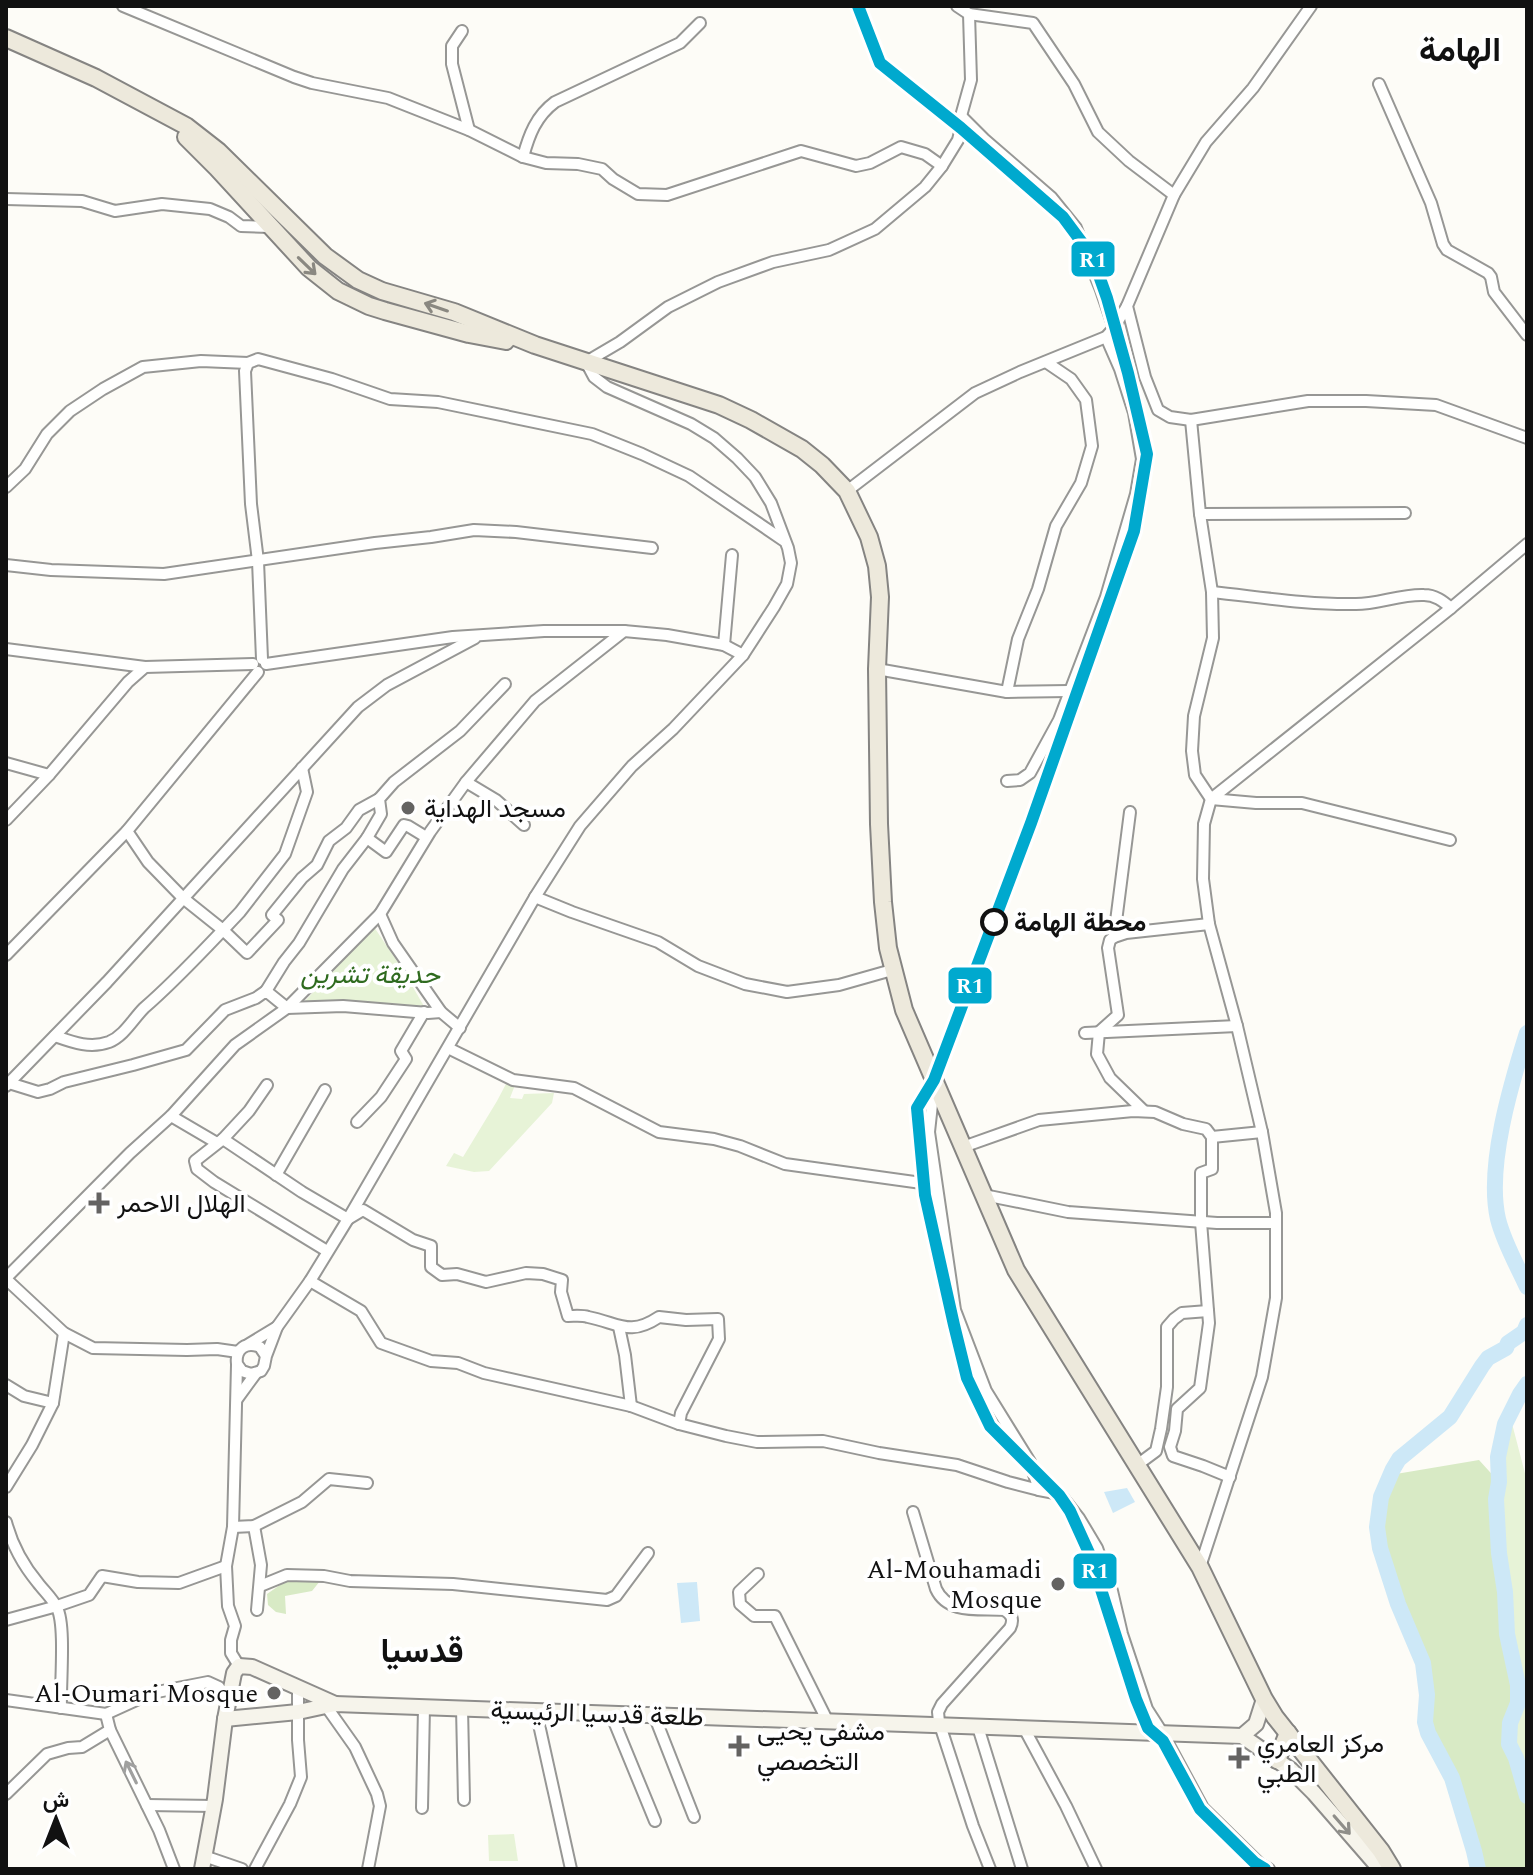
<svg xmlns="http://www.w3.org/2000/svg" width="1533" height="1875" font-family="Spectral,Vazirmatn,serif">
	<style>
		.green { fill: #e7f3d7 }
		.forest { fill: #d8eac5 }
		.water { fill: #cde8f7 }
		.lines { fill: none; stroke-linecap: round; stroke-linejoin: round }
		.river { stroke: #cde8f7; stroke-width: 16 }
		.minor-casing { stroke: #979795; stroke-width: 14 }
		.secondary-casing { stroke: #8e8d8b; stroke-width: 18 }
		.primary-casing { stroke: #858482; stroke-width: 20 }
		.minor { stroke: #fffffe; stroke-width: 10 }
		.secondary { stroke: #f6f4eb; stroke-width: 14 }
		.primary { stroke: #ede9dc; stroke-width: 16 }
		.rail-1-casing { stroke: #fff; stroke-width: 18 }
		.rail-1 { stroke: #00a9ce; stroke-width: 12 }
		.oneway { stroke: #8a8881 }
		.oneway2 { stroke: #a0a09f }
		.oneway3 { stroke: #8f8e89 }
		.poi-dot { fill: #646362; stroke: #fff; stroke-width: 3 }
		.stop-dot { fill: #fff; stroke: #111; stroke-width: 4 }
		.labels { text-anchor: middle; stroke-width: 8; stroke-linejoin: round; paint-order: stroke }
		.poi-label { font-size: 26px; fill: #111; stroke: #fff; text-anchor: start }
		.stop-label { font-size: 26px; font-weight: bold; fill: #111; stroke: #fff; text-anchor: start }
		.park-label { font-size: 26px; font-style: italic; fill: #2f6b1f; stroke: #fff }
		.street-label { font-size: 26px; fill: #111; stroke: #fff }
		.district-label { font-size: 34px; font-weight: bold; fill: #111; stroke: #fff }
		.line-badge { stroke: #fff; stroke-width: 3 }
		.badge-label { font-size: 22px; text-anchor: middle; font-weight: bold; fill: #fff }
	</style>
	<rect width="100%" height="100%" fill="#fdfcf7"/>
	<g class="green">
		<polygon points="374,927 403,970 425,1008 305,1001"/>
		<polygon points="507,1082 515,1085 510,1098 522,1099 524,1094 554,1093 552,1103 489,1171 474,1172 446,1166 454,1153 463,1157 497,1101"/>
		<polygon points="1509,1412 1527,1481 1527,1796 1508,1734 1518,1703 1505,1592 1499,1474"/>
		<polygon points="514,1834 518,1861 489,1861 488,1835"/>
	</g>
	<g class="forest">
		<polygon points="1479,1460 1499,1482 1498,1532 1509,1646 1518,1696 1508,1734 1527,1800 1527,1869 1478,1869 1472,1843 1452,1778 1425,1722 1427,1695 1423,1663 1396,1597 1380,1548 1378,1510 1390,1475"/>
		<polygon points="293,1576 312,1577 320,1581 312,1591 285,1596 286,1614 276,1612 268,1605 267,1594"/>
	</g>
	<g class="water">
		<polygon points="1127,1488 1135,1502 1113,1513 1104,1492"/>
		<polygon points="697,1582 700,1621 681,1623 677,1583"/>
	</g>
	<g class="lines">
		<g class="river">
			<path d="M1527 1033C1511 1084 1486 1167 1498 1219 1504 1243 1517 1265 1527 1287"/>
			<polyline points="1527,1384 1520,1394 1505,1424 1498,1457 1499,1482 1496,1499 1499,1553 1505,1592 1507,1634 1518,1685 1518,1703 1510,1723 1509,1744 1516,1758 1527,1796"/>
			<polyline points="1478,1869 1474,1851 1452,1778 1428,1733 1425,1722 1427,1695 1423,1663 1398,1604 1380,1548 1377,1527 1381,1497 1393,1469 1399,1459 1450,1417 1482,1366 1488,1358 1506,1348 1508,1343 1524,1332 1527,1325"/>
		</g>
		<defs>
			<g id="minor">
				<polyline points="123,6 294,77 312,83 388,98 469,130 523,157 546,163 578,164 602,169 613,179 638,194 667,195 801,151 856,166 870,163 901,147 925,154 942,166"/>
				<polyline points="1311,6 1253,88 1206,142 1174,195 1127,306 1145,377 1158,410 1170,417 1191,420 1308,401 1366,401 1436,405 1527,438"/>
				<polyline points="969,14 1033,23 1074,84 1098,132 1129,161 1174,195"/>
				<polyline points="462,31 452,46 452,64 469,130"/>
				<polyline points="1379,84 1431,203 1443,244 1447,250 1488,273 1491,277 1494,292 1527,335"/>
				<polyline points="961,116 984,139 1051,197 1076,228 1101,290 1114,328"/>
				<path d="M523 157C529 135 536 116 555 102L680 43 700 23"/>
				<polyline points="6,199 82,201 115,211 162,204 210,209 229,217 241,226 269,227"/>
				<polyline points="1191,420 1200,514 1212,592 1213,638 1194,716 1192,751 1195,775 1211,799 1256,803 1302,803 1450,840"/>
				<polyline points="6,487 25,469 47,434 70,411 103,389 143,367 201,361 248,363"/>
				<polyline points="847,491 975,393 1020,372 1106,337 1114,328 1127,306"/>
				<polyline points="1200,514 1405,513"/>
				<polyline points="6,565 51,570 164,574 375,543 431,537 474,530 516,532 652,548"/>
				<path d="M1212 592C1260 597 1308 605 1356 604 1378 604 1401 594 1424 595 1435 595 1443 601 1451 608"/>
				<polyline points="724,645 732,555"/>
				<polyline points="6,649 145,667"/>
				<polyline points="743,655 774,607 787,584 791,563 788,548 771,503 755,477 737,458 714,438 691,424 607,387 594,377 586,362 620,342 668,307 718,282 773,262 829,250 875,229 925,187 942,166 958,140 961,128 961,116 971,80 969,14 957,6"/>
				<polyline points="262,659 258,561 251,504 245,371 248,363 258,359 332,379 390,399 438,402 592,434 642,454 689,476 783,540"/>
				<polyline points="877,669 1007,692 1018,639 1038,589 1056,526 1081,483 1092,446 1086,400 1071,379 1046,362"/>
				<polyline points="1007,692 1069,691"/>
				<polyline points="6,763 49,775"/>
				<polyline points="1007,781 1020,780 1030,773 1059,720 1106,597 1136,494 1142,459 1134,413 1120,369 1106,337"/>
				<polyline points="466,782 496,800 524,825"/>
				<polyline points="1130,812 1114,937 1126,933 1209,924"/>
				<polyline points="6,820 49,775 128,682 145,667 253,664"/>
				<polyline points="127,831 148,862 183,898 223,930 240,912 285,854 307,792 302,768"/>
				<polyline points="367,838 386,852 404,825 408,826 426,837"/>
				<polyline points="535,897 572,912 658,942 698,966 745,984 787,992 839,985 892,970"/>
				<polyline points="380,914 393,943 441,1012 460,1028"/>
				<polyline points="1114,937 1110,940 1108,948 1118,1015 1099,1032 1097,1054 1110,1078 1144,1111"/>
				<polyline points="6,955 127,831 258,672"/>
				<polyline points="266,991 284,962 299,943 343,869 367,838 381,814 379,799 394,782 460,731 505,684"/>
				<polyline points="1085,1033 1237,1026"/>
				<path d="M55 1036C72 1042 90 1049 109 1042 124 1036 133 1019 144 1008 173 983 197 957 223 930L247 953 278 920 272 915 302 878 317 865 329 841 346 828 359 810 379 799"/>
				<polyline points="448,1048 513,1080 574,1088 659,1132 714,1139 740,1146 785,1164 936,1185"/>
				<polyline points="9,1083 38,1092 50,1089 64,1082 133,1065 186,1050 225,1010 256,998 266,991 287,1008 343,1006 428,1013 441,1012"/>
				<path d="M267 1085 249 1111 223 1139 302 1192 348 1219 363 1210 413 1240 431 1246V1267L442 1275 457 1274 486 1282 526 1273 543 1274 562 1280 561 1292 568 1316C575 1316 582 1315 588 1317 619 1323 629 1337 659 1317L686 1320 718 1319 719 1339 681 1413 679 1424"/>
				<polyline points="6,1086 107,982 358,707 387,685 475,638"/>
				<polyline points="934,1086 929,1132 955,1310 986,1391 1030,1462 1039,1490 1060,1494 1079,1518 1097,1548 1112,1591 1122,1634 1147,1709 1163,1734 1203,1808 1260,1864 1269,1869"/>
				<polyline points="171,1116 217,1143"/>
				<polyline points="357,1122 381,1097 406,1059 401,1051 424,1012"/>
				<polyline points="1212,1137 1212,1169 1201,1173 1201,1222 1209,1323 1200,1388 1177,1409 1175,1431 1170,1447 1173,1456 1203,1466 1230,1477"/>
				<polyline points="223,1139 195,1161 197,1169 214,1182 327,1251"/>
				<polyline points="963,1147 1039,1120 1133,1111 1155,1112 1183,1124 1206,1129 1212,1137 1262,1132"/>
				<polyline points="276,1175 325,1090"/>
				<polyline points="984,1195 1068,1212 1217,1223 1276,1223"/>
				<polyline points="6,1278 130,1153 171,1116 235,1045 287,1008 380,914 430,832 466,782 535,701 624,631"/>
				<polyline points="6,1279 64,1333 93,1348 187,1350 217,1349 238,1352"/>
				<polyline points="310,1281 361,1311 381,1343 431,1361 458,1363 484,1373 631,1406 679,1424 726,1436 757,1442 823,1441 879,1453 957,1465 1008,1482 1039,1490"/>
				<polyline points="619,1327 625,1355 631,1406"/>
				<polyline points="249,1344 277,1327"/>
				<path d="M266 1356 260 1347C246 1341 235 1349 237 1364L242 1371 251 1374 261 1371 264 1366 266 1356 277 1327 310 1281 348 1219 535 897 580 826 632 766 673 729 743 655 724 645 667 635 624 631H544L453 637 266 664"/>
				<polyline points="237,1365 233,1527 226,1566 228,1606 235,1626 231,1640 231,1653 239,1666"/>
				<polyline points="6,1385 24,1396 53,1403"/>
				<polyline points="237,1399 256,1373"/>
				<polyline points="1137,1465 1156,1451 1161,1429 1167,1387 1167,1327 1174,1319 1182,1313 1208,1311"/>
				<polyline points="6,1487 32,1445 53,1403 64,1333"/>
				<path d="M913 1512 936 1589C948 1615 980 1608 1004 1610 1012 1614 1014 1620 1010 1628L942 1704 938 1712 939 1722 973 1826 990 1869"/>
				<path d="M6 1522C12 1545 23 1565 38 1583 44 1591 53 1599 57 1608 66 1625 60 1686 61 1708"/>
				<polyline points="254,1526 261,1565 257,1610"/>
				<polyline points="233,1527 254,1526 302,1502 329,1479 367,1483"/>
				<polyline points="1200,1567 1262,1377 1276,1298 1276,1213 1262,1132 1237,1026 1209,924 1203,879 1204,824 1211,799 1451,608 1527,544"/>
				<polyline points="758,1574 739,1592 740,1604 754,1616 775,1616 828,1722"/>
				<polyline points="260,1586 287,1575 324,1576 350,1581 453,1584 607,1600 616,1596 648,1553"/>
				<polyline points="6,1620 57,1606 89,1595 102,1576 138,1582 179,1583 226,1566"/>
				<polyline points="6,1700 106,1714 152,1693 208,1682 219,1687 228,1705"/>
				<polyline points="326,1706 355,1747 377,1794 380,1806 368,1869"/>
				<polyline points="462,1708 464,1800"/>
				<polyline points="536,1711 571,1869"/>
				<polyline points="106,1714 110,1730 159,1830 174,1869"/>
				<polyline points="611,1714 655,1821"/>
				<polyline points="654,1715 694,1817"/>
				<polyline points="978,1727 1022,1869"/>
				<polyline points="1025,1730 1066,1806 1096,1869"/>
				<polyline points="6,1794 47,1754 68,1748 82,1747 110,1730"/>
				<polyline points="147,1805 214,1806"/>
				<polyline points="422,1808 424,1707"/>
				<polyline points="204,1856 242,1869"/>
				<polyline points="255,1869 290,1804 301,1777 298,1740 298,1688"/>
			</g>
			<g id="secondary">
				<polyline points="225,1719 298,1712 335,1704 1242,1736 1291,1770 1314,1793 1374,1862 1384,1869"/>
				<polyline points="1242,1736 1256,1724 1264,1699"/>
				<polyline points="202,1869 215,1799 225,1719 234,1673 239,1666 252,1667 335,1704"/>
			</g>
			<g id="primary">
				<polyline points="6,38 96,78 186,126 218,151 325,256 358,280 382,291 454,312 535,345 719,405 751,420 802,449 822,465 847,491 869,537 877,566 880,597 877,669 879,824 883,902 888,948 904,1010 1016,1270 1200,1567 1264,1699 1275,1717 1381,1851 1392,1869"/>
				<polyline points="186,137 217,168 309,268 338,291 369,306 385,311 469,334 506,341"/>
				<polyline points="1277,1760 1288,1733"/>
			</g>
		</defs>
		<use href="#minor" class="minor-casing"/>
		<use href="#secondary" class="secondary-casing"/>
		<use href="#primary" class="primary-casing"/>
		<use href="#minor" class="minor"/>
		<use href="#secondary" class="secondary"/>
		<use href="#primary" class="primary"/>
		<defs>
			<polyline id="rail-1" points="858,6 880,63 961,128 1063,217 1092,256 1107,298 1128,373 1147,454 1134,531 1031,823 934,1080 917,1108 925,1195 954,1325 967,1378 990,1426 1059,1495 1070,1511 1090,1555 1136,1699 1148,1728 1163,1741 1200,1809 1255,1863 1265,1869"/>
		</defs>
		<use href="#rail-1" class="rail-1-casing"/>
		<use href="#rail-1" class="rail-1"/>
	</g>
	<defs><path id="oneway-shaft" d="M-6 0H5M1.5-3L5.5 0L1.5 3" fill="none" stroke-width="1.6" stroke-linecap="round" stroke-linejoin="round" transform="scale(2)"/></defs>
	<g class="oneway">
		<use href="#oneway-shaft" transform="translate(307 266) rotate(44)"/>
		<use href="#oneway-shaft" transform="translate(436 307) rotate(-161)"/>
	</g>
	<use class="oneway2" href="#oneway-shaft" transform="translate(131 1772) rotate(-116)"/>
	<use class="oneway3" href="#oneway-shaft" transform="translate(1342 1825) rotate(49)"/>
	<g class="poi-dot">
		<circle cx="408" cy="808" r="8"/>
		<path d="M95 1191h8v8h8v8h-8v8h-8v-8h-8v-8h8z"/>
		<circle cx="1058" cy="1584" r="8"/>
		<circle cx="274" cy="1693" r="8"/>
		<path d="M735 1734h8v8h8v8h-8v8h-8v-8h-8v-8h8z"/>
		<path d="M1235 1746h8v8h8v8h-8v8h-8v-8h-8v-8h8z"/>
	</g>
	<circle class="stop-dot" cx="994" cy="922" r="12"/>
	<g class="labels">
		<g class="poi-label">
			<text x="424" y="817">مسجد الهداية</text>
			<text x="117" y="1212">الهلال الاحمر</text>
			<text x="1042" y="1578" text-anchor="end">Al-Mouhamadi<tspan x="1042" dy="30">Mosque</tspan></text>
			<text x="258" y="1702" text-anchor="end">Al-Oumari Mosque</text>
			<text x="757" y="1740">مشفى يحيى<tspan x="757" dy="30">التخصصي</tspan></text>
			<text x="1257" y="1752">مركز العامري<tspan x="1257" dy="30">الطبي</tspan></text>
		</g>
		<g class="stop-label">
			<text x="1014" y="931">محطة الهامة</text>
		</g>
		<g class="park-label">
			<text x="370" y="983">حديقة تشرين</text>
		</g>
		<g class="street-label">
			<text transform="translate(597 1713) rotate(2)" y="9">طلعة قدسيا الرئيسية</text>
		</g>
		<g class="district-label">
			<text x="1460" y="61">الهامة</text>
			<text x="422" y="1662">قدسيا</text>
		</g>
	</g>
	<g class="line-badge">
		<rect x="1070" y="240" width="46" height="38" rx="8" fill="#00a9ce"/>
		<rect x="947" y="966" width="46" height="39" rx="8" fill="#00a9ce"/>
		<rect x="1072" y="1552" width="46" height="38" rx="8" fill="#00a9ce"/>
	</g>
	<g class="badge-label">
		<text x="1093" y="267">R1</text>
		<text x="970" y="993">R1</text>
		<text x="1095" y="1578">R1</text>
	</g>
	<rect width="1533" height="1875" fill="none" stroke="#111111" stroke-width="16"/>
	<g transform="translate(56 1819)" stroke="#ffffff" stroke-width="6" paint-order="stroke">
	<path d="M0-6L14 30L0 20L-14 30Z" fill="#111111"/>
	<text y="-12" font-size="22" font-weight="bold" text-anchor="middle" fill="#111111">ش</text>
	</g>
</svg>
